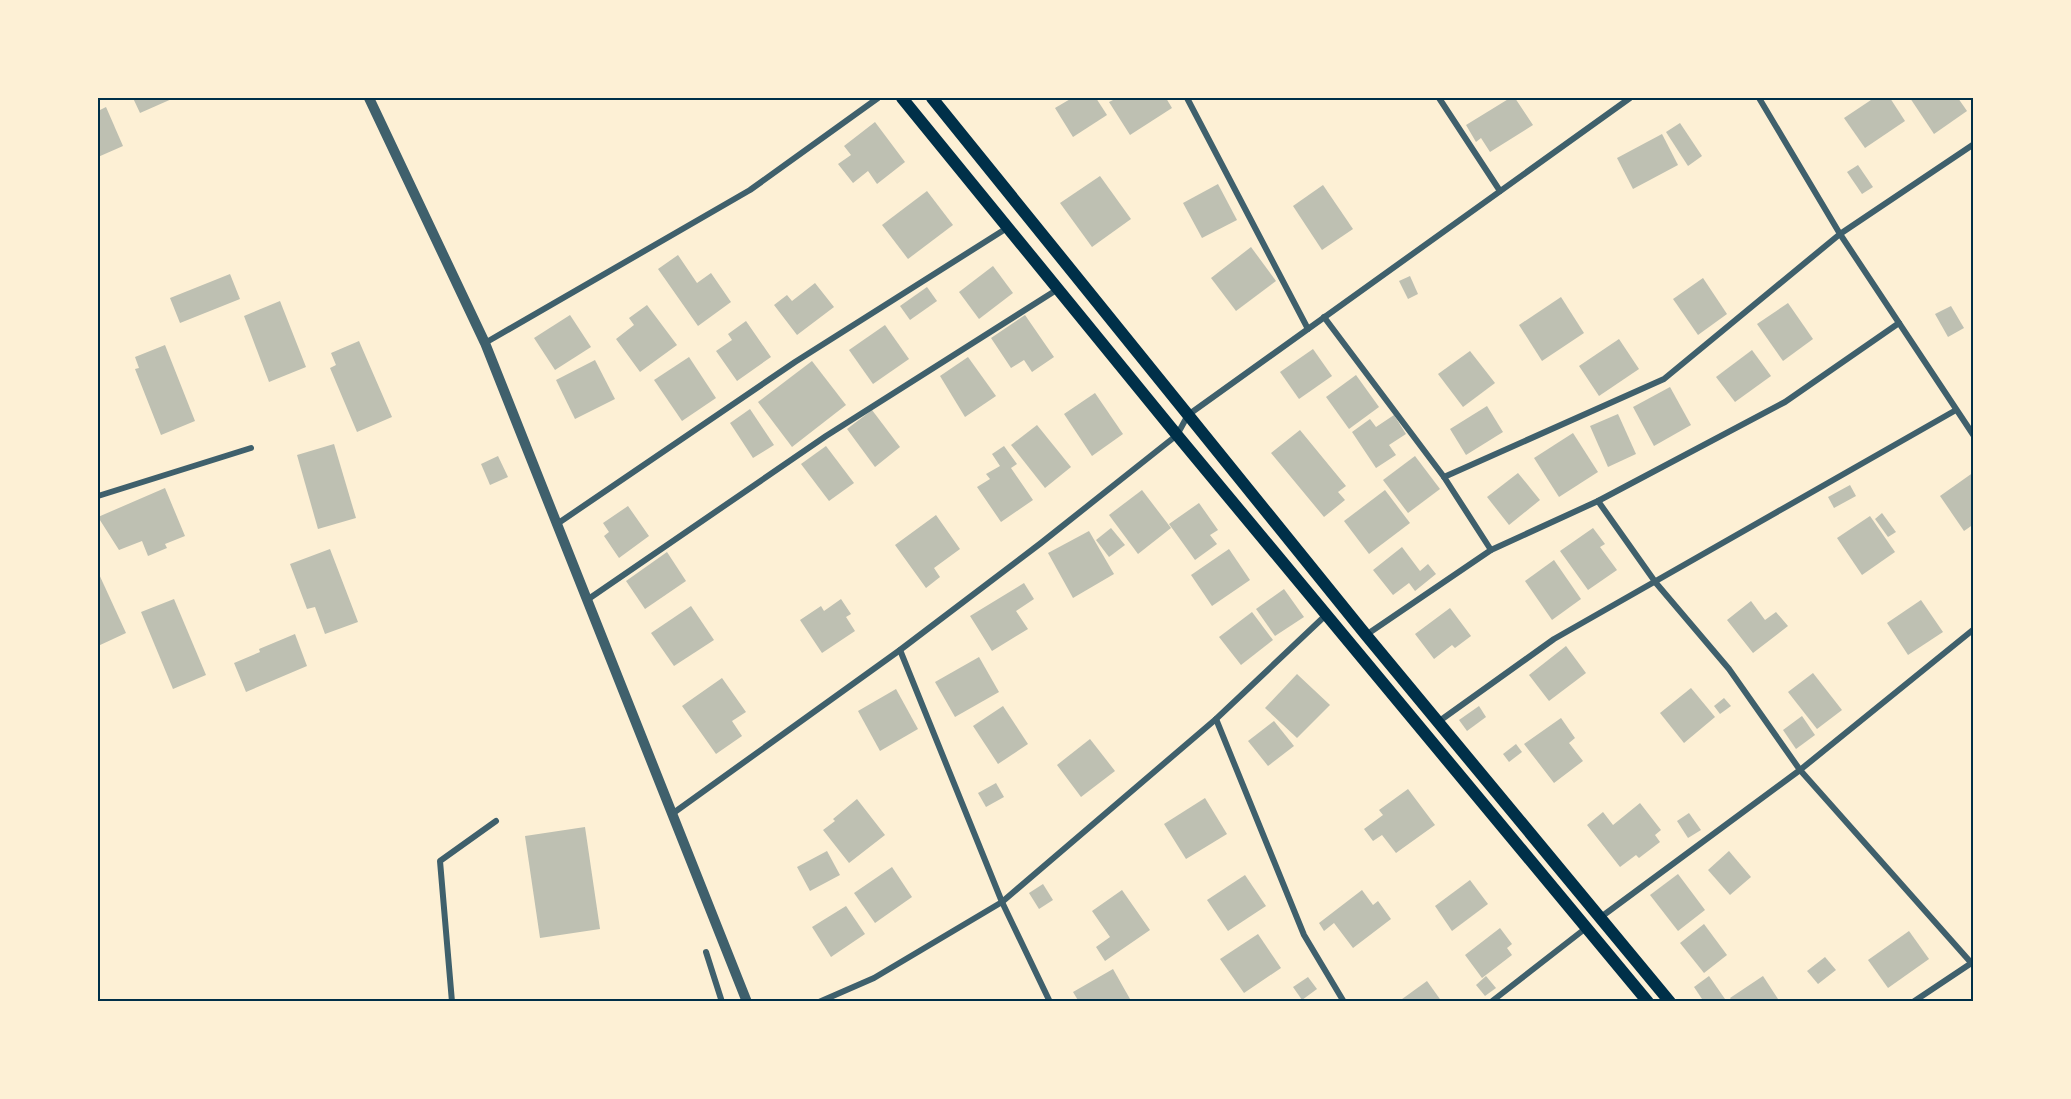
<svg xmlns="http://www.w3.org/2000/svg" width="2071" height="1099" font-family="'Public Sans',sans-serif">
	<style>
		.building { fill: #bec0b2 }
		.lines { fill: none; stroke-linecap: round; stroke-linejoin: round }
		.minor { stroke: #3f606c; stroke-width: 6 }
		.tertiary { stroke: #3f606c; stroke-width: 10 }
		.secondary { stroke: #003049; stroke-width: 12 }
		.neatline { fill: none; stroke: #003049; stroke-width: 2 }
	</style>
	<rect width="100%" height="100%" fill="#fdf0d5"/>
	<g class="building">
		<polygon points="133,98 174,98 140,113"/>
		<polygon points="1072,98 1096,98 1107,115 1073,137 1055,108"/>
		<polygon points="1117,98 1166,98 1172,108 1130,135 1109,102"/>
		<polygon points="1510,98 1515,98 1533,125 1490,152 1481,138 1476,142 1466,125"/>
		<polygon points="1874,98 1890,98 1905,121 1865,148 1844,118"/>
		<polygon points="1910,98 1958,98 1967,111 1934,134"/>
		<polygon points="106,107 123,146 98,157 98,111"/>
		<polygon points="875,122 905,162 877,184 868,171 853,183 838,164 851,155 844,146"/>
		<polygon points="1680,123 1702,156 1688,166 1666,132"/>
		<polygon points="1662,134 1678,165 1633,189 1617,158"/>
		<polygon points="1858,165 1873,187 1862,194 1847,172"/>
		<polygon points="1100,176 1131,219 1092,247 1060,203"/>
		<polygon points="1218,184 1237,220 1202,238 1183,203"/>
		<polygon points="1323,185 1353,229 1322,250 1293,206"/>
		<polygon points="927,191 953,225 908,259 882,225"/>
		<polygon points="1251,247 1276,281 1236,311 1211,278"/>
		<polygon points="678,255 697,283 711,273 731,302 698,326 658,269"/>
		<polygon points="993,266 1013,293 979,319 959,292"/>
		<polygon points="230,274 240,299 180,323 170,298"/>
		<polygon points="1410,276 1418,294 1408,299 1399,281"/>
		<polygon points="1703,278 1727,314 1698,335 1673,299"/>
		<polygon points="815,283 834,307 797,335 774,305 787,295 792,301"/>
		<polygon points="927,287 937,301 910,320 900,306"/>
		<polygon points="1561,297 1584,333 1542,361 1519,325"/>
		<polygon points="280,301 306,367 269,382 244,316"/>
		<polygon points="1788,303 1813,339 1783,361 1757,324"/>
		<polygon points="647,305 677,345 640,372 616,339 634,325 629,318"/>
		<polygon points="1951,306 1964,328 1948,337 1935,314"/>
		<polygon points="570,315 591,347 555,370 534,338"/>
		<polygon points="1025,315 1054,357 1032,372 1024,360 1011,368 991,338"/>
		<polygon points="746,321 771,357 737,381 716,351 732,340 728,334"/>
		<polygon points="885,325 909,359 873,384 849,350"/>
		<polygon points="1619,339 1639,369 1599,396 1579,366"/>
		<polygon points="359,341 392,417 357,432 330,368 336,365 331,353"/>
		<polygon points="165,345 195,421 161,435 135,369 139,368 135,357"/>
		<polygon points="1313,349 1332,376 1299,399 1280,372"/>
		<polygon points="1752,350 1771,376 1735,402 1716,377"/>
		<polygon points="1470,351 1495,383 1463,407 1438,374"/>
		<polygon points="689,357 716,398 682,421 654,380"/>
		<polygon points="968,357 996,396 965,417 940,376"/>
		<polygon points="595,360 615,399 575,419 556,380"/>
		<polygon points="812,361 846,405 792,447 758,402"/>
		<polygon points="1356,375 1379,407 1349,429 1326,397"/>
		<polygon points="1670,387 1691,425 1654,446 1633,407"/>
		<polygon points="1095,393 1123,434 1092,456 1064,414"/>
		<polygon points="1487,406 1503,432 1466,455 1450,429"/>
		<polygon points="750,409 774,445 753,458 730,423"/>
		<polygon points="872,410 900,447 875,467 847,429"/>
		<polygon points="1618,414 1636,454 1608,467 1590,426"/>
		<polygon points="1394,415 1406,434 1389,445 1396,455 1376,468 1352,432 1370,419 1376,427"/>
		<polygon points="1037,425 1071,467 1045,488 1011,445"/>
		<polygon points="1300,430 1346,486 1338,492 1345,500 1324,517 1271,453"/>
		<polygon points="1573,433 1598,472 1559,497 1534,458"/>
		<polygon points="334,444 356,518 318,529 297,455"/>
		<polygon points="826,446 854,483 829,501 801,464"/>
		<polygon points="1004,446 1017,464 1011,468 1033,500 1001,522 977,487 990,479 986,474 1000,466 992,454"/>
		<polygon points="498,456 508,477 490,485 481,464"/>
		<polygon points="1415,456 1440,489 1408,513 1383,480"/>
		<polygon points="1974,472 1974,524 1964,531 1940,496"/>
		<polygon points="1518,473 1540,500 1509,525 1487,497"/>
		<polygon points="1850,485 1856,496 1834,508 1828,497"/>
		<polygon points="165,488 185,536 165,544 167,548 148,556 142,541 119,550 98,517"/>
		<polygon points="1142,490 1171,528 1138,554 1109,515"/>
		<polygon points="1385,490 1410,523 1369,554 1344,521"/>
		<polygon points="1199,503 1218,530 1210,535 1217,544 1195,560 1169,524"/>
		<polygon points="628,506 649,536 619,558 604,536 609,532 603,523"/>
		<polygon points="1882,513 1896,532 1888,537 1875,519"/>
		<polygon points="936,515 960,549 934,568 940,577 926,588 895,545"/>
		<polygon points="1870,516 1895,552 1862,575 1837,538"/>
		<polygon points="1111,528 1125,545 1109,557 1096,540"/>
		<polygon points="1593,528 1605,544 1600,547 1617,570 1588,590 1560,551"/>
		<polygon points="1089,531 1114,574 1073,598 1048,553"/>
		<polygon points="1402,547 1420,571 1428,564 1436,574 1415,591 1409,583 1393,595 1373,570"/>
		<polygon points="330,549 358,622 325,634 315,607 307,609 290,564"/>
		<polygon points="1229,549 1250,580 1212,606 1191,575"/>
		<polygon points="667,552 686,581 645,609 626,581"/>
		<polygon points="1554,560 1581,599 1552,620 1525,581"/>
		<polygon points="98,572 126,633 98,646"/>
		<polygon points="1024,583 1034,599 1016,611 1028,629 992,651 970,616"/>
		<polygon points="1284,589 1304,617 1275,636 1256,609"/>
		<polygon points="174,599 206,675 173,689 141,612"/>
		<polygon points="841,599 851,614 846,617 855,631 822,653 800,620 821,606 824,611"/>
		<polygon points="1921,600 1943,632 1908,655 1887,623"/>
		<polygon points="1751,601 1765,620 1776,612 1788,626 1753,653 1727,620"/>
		<polygon points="691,606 714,640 674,666 651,633"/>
		<polygon points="1450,608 1471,636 1455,648 1452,645 1434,659 1415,634"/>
		<polygon points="1252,612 1273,640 1241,665 1219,637"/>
		<polygon points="295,634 307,666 246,692 234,663 260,652 259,649"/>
		<polygon points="1566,646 1586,673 1549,701 1529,675"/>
		<polygon points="979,657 999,692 955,717 935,682"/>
		<polygon points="1813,673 1842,710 1817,729 1788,692"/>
		<polygon points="1297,674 1330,705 1297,738 1265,708"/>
		<polygon points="722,678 746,712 732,721 742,736 716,754 682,706"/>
		<polygon points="1691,688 1715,717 1684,743 1660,713"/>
		<polygon points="896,689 918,729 880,751 858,711"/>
		<polygon points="1724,698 1731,706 1720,714 1714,706"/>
		<polygon points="1003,706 1028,744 998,764 973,726"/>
		<polygon points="1479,706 1486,717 1467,731 1459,720"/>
		<polygon points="1802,716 1815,735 1796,749 1783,730"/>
		<polygon points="1561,718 1575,738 1569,743 1583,761 1554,783 1524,744"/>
		<polygon points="1274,721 1294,746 1268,766 1248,741"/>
		<polygon points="1090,739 1115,771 1081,797 1057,765"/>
		<polygon points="1516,744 1522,752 1509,762 1503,754"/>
		<polygon points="996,783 1004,797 986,807 978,793"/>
		<polygon points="1408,789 1435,825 1396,853 1382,835 1373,841 1364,829 1383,815 1379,810"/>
		<polygon points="1205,798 1227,834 1186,859 1164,824"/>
		<polygon points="857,799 885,835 849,863 823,830 835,821 833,819"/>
		<polygon points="1640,803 1661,830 1655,835 1660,842 1639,858 1636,855 1620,867 1587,825 1603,812 1613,825"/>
		<polygon points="1689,813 1701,830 1688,838 1677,821"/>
		<polygon points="585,827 600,929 540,938 525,836"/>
		<polygon points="827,851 840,875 810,891 797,867"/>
		<polygon points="1729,851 1751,877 1730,895 1708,870"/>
		<polygon points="892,867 912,897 875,923 854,893"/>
		<polygon points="1678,874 1705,910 1678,931 1650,895"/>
		<polygon points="1245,875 1266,906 1228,931 1207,900"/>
		<polygon points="1470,880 1488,904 1452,931 1435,906"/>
		<polygon points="1043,884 1053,900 1039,909 1029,893"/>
		<polygon points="1122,890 1150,930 1105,961 1096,947 1110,937 1092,911"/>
		<polygon points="1362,890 1373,905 1378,901 1391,919 1353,948 1334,923 1324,931 1319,923"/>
		<polygon points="846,906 865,934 831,957 812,927"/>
		<polygon points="1704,924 1727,955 1704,973 1680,943"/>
		<polygon points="1500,928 1512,944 1507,948 1512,955 1482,978 1465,955"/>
		<polygon points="1909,931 1929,959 1888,988 1868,960"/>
		<polygon points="1258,934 1281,968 1244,993 1220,959"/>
		<polygon points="1825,957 1836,970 1818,984 1807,971"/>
		<polygon points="1113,969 1130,999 1126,1002 1079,1002 1073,992"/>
		<polygon points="1486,976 1496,988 1485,996 1476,985"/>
		<polygon points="1709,976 1725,999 1722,1002 1704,1002 1694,987"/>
		<polygon points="1763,976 1780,1002 1733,1002 1730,998"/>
		<polygon points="1308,977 1317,989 1302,1000 1293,987"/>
		<polygon points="1427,981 1442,1002 1398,1002"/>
	</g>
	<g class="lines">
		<g class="minor">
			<polyline points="1187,98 1308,329"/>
			<polyline points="1439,98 1500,191"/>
			<polyline points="1759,98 1840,234 1974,436"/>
			<polyline points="1324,317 1444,477 1491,550"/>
			<polyline points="485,343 750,190 878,98"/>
			<polyline points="1444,477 1664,379 1840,234 1974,144"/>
			<polyline points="98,496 251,448"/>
			<polyline points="1598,501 1656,583 1729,669 1800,770 1974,966"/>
			<polyline points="557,524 795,362 1007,228"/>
			<polyline points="587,600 826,436 1058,289"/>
			<polyline points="1366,635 1491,550 1598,501 1785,402 1899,323"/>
			<polyline points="900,650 1002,902 1050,1002"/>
			<polyline points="1216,719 1304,935 1344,1002"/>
			<polyline points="1438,722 1554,639 1956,410"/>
			<polyline points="672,814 900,650 1041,543 1177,435 1188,415 1630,98"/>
			<polyline points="1601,917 1800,770 1974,629"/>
			<polyline points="706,952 722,1002"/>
			<polyline points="452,1002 440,861 496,821"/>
			<polyline points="819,1002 874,978 1002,902 1216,719 1327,614"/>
			<polyline points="1491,1002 1586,928"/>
			<polyline points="1913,1002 1973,962"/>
		</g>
		<polyline class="tertiary" points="369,98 485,343 747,1002"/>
		<g class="secondary">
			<polyline points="902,98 1177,435 1648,1002"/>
			<polyline points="932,98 1366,635 1670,1002"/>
		</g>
	</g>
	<rect width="2071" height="1099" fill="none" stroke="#fdf0d5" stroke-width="198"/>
	<rect x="99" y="99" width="1873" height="901" class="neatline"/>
</svg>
